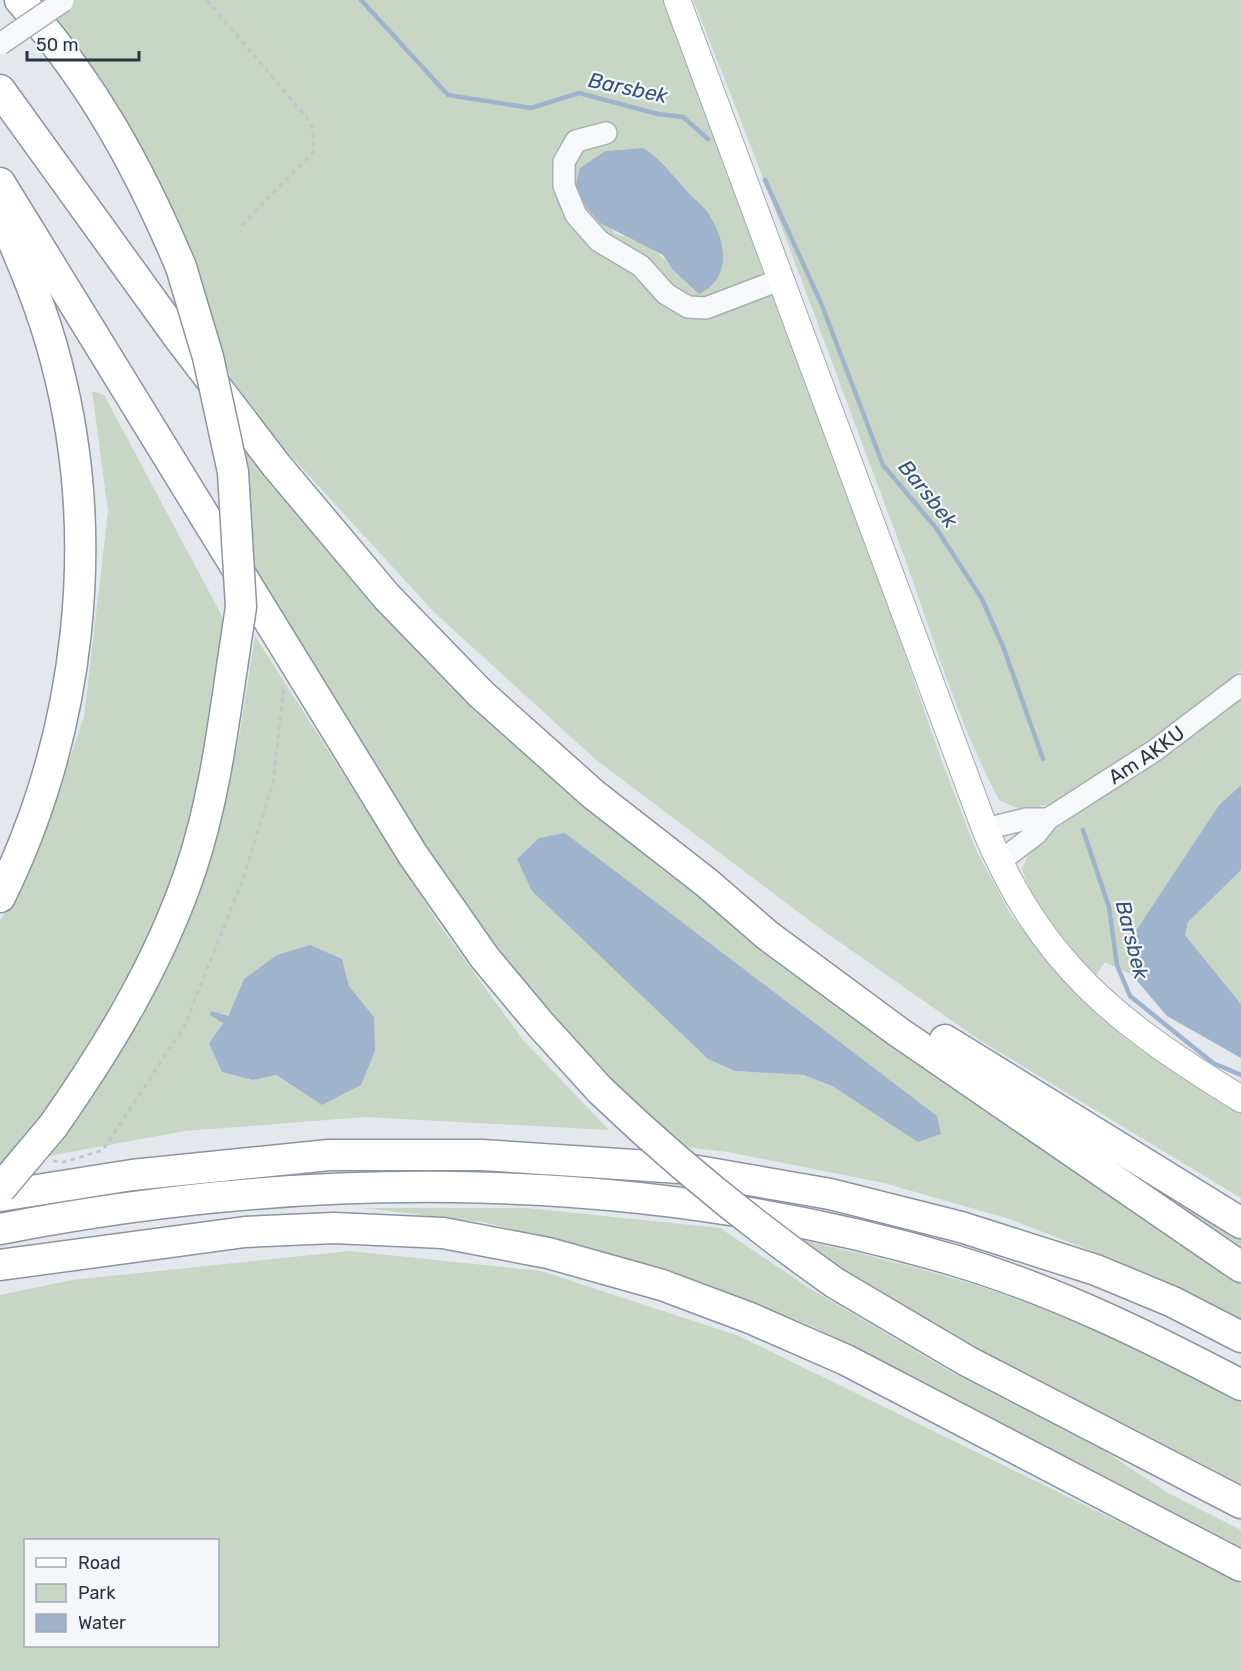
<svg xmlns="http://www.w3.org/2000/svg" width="1241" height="1671" font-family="Rubik,sans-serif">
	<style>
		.green { fill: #c9d6c5; fill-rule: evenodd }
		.water { fill: #9fb4cc }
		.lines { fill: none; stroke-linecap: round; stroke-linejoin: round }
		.stream { stroke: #9fb4cc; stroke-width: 4.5 }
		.minor-casing { stroke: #a9aeb7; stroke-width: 24 }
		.major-casing { stroke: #a3abb8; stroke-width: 28 }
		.highway-casing { stroke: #8b94a3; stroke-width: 33 }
		.path { stroke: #c2c5cb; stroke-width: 3; stroke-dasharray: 4.5 4.5; stroke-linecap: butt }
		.minor { stroke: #f7f8fa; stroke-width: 21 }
		.major { stroke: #fff; stroke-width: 26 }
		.highway { stroke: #fff; stroke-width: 30 }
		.minor-bridge-casing { stroke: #a9aeb7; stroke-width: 24; stroke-linecap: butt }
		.highway-bridge-casing { stroke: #8b94a3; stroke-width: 33; stroke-linecap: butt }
		.minor-bridge { stroke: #f7f8fa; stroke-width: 21 }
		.highway-bridge { stroke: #fff; stroke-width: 30 }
		.labels { text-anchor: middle; stroke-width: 4.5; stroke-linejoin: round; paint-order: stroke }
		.street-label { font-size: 20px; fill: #2b3445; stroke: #f4f6f9 }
		.water-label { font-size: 21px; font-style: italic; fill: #34527a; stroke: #f4f6f9 }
	</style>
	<rect width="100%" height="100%" fill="#e4e7ec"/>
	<g class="green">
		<path d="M59 0H663L787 312 941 759 976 850 1011 915 1056 972 1123 1037 1174 1072 1241 1112V1198L981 1041 818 927 595 759 434 612 278 442 231 379 180 223 111 101 50 19ZM643 148 705 208 672 269C658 247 638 242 614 233L580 168 605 151Z"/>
		<path d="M693 0H1241V670C1201 701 1071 811 1025 809 1017 809 1006 803 999 800 954 715 929 623 896 534 829 356 765 176 693 0Z"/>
		<polygon points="92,391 104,395 222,616 223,641 200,796 165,908 96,1042 26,1141 0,1166 0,921 46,827 84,717 108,511"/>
		<path d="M241 437 546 768 1241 1274V1321L1116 1260 1006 1218 884 1183 728 1152 677 1146 601 1075 505 962 422 847 253 570ZM565 833 918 1141 832 1086 804 1075 735 1071Z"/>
		<path d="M255 636 441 927 523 1040 609 1130 365 1117 185 1131 49 1156 122 1048 167 967 214 845 240 732ZM342 959 349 986 374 1017 322 1105 275 1075 252 1080 209 1043 223 1022 212 1011 227 1017 244 979Z"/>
		<path d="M1241 694V785L1219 805 1137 929 1132 975 1105 962 1094 978C1064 945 1037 912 1022 869L1029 852 1057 828Z"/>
		<polygon points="1241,870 1241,1004 1185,935 1188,922"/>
		<polygon points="1097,1149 1241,1236 1241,1253 1096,1152"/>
		<polygon points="362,1208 526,1208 720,1228 806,1286 951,1372 1103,1450 1168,1493 1241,1530 1241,1553 812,1326 666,1269 552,1239 483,1222"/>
		<path d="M794 1238C870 1256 946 1273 1019 1300 1093 1327 1163 1360 1232 1396L1241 1401V1489L1003 1366 882 1297Z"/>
		<path d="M350 1251 541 1271 739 1336 1148 1536 1241 1584V1671H0V1295L72 1280ZM218 1540V1646H26V1540Z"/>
	</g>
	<g class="water">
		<path d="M643 148C661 159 672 175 686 190 692 197 701 203 706 210 726 238 734 277 699 294L672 269 663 255 600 223 586 207 575 188 580 168 605 151Z"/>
		<polygon points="1241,785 1241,870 1188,922 1185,935 1241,1004 1241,1058 1167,1016 1132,975 1137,929 1219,805"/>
		<polygon points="565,833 937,1116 941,1134 918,1142 832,1086 804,1075 735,1071 708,1059 532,891 517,859 539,838"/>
		<polygon points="310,945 342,959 349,986 374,1017 375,1051 361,1085 322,1105 276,1075 253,1080 222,1072 209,1043 223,1023 210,1015 211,1011 228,1016 244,979 277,955"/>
	</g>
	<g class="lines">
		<g class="stream">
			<polyline points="361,0 448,95 531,108 579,93 658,114 683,117 708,139"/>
			<polyline points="765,180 821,303 883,465 936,528 982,599 1004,649 1043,759"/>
			<polyline points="1083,830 1109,907 1117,965 1130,996 1213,1063 1241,1075"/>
		</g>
		<defs>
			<g id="minor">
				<polyline points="606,133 576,141 564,162 564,186 576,215 599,241 641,266 666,294 688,307 706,308 782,279"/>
				<polyline points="985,829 1026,819 1048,819"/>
				<path id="s1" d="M999 862 1036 834 1048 819 1154 751 1241 685"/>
			</g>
			<path id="major" d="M677 0 985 829C1042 966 1119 1024 1241 1099"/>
			<g id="highway">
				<path d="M20 0C93 84 138 165 181 267"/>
				<polyline points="0,90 179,338 276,465 387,597 481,694 593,794 707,883 767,935 897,1031 1241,1267"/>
				<polyline points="0,183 413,855 485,958 541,1025 600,1090"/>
				<path d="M0 897C80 734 103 538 56 361 43 310 22 261 1 213"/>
				<polyline points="945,1040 1241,1223"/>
				<path d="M53 1126C109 1046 160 962 191 869 213 803 222 735 232 667"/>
				<polyline points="0,1196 132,1175 329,1155 482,1155 680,1168 830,1194 961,1227 1096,1270 1173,1302 1241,1337"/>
				<path d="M0 1229C313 1168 646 1169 953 1260 1054 1290 1148 1336 1241 1385"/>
				<polyline points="0,1265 245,1232 334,1228 443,1233 548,1253 662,1285 750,1318 846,1360 1241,1566"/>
				<polyline points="835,1283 967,1361 1241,1503"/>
			</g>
		</defs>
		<use href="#minor" class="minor-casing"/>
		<use href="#major" class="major-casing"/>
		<use href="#highway" class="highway-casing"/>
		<g class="path">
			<polyline points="207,0 307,118 313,129 313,152 244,223 240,231"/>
			<polyline points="53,1161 64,1162 103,1150 184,1027 243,879 273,783 284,686"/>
		</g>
		<use href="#minor" class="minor"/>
		<use href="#major" class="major"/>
		<use href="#highway" class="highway"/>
		<defs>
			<polyline id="minor-bridge" points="0,44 63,1"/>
			<g id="highway-bridge">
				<polyline points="181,267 208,357 233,472 241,607 232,667"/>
				<path d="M600 1090C674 1161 751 1224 835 1283"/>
				<polyline points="0,1189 53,1126"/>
			</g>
		</defs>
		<use href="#minor-bridge" class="minor-bridge-casing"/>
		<use href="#highway-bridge" class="highway-bridge-casing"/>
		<use href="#minor-bridge" class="minor-bridge"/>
		<use href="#highway-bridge" class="highway-bridge"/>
	</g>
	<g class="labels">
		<g class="street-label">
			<text dy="7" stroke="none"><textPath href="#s1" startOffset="183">Am AKKU</textPath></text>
		</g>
		<g class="water-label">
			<text transform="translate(628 88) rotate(12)" y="7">Barsbek</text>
			<text transform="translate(928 494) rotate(51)" y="7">Barsbek</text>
			<text transform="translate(1132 940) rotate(76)" y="7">Barsbek</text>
		</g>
	</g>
	<rect x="24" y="1539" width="195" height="108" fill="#f4f6f9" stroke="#a4a8b1" stroke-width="1.5"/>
	<rect x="36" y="1558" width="30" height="9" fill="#ffffff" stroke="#a4a8b1" stroke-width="1.5"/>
	<text x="78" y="1569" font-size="18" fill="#2b3445">Road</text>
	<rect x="36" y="1584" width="30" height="18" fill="#c9d6c5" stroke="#a4a8b1" stroke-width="1.5"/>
	<text x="78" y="1599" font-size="18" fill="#2b3445">Park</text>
	<rect x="36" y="1614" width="30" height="18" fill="#9fb4cc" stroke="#a4a8b1" stroke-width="1.5"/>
	<text x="78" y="1629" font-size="18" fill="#2b3445">Water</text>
	<path d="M27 51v9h112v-9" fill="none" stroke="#2b3445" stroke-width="3"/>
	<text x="36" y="51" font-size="18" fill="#2b3445" stroke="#f4f6f9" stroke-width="4.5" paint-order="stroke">50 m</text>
</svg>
